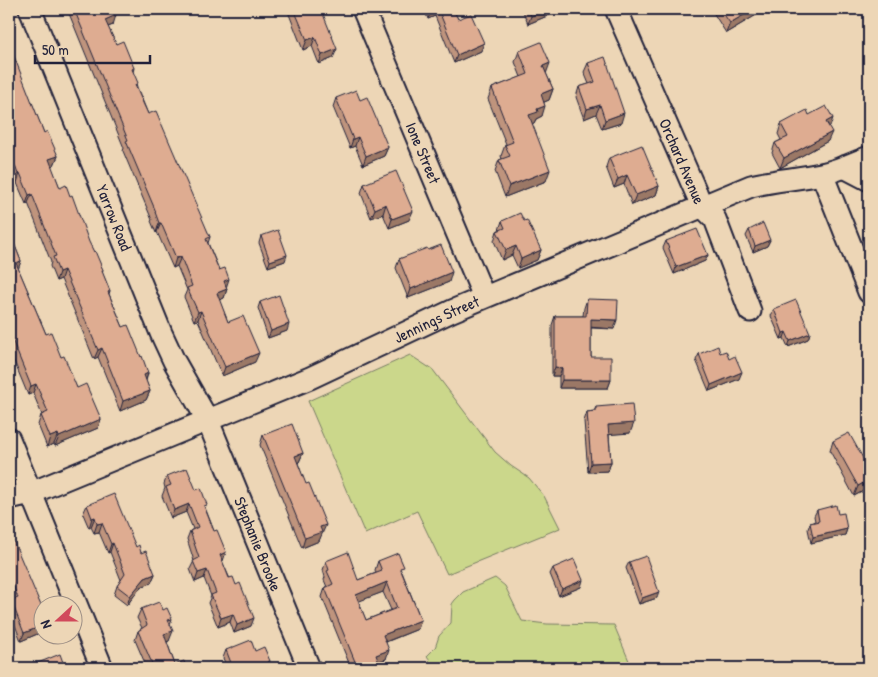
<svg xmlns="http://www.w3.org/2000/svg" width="878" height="677" font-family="'Patrick Hand',sans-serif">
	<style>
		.green { fill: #cbd78b; stroke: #767c63 }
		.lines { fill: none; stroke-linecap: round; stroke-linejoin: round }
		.minor-casing { stroke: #22223b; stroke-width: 25 }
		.minor { stroke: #edd6b6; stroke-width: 21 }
		.wall { fill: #bf947d; stroke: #22223b; fill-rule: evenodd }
		.shaded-wall { fill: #9b7866; stroke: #22223b }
		.building { fill: #deac91; stroke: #22223b; fill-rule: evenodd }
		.labels { text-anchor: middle; stroke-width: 5; stroke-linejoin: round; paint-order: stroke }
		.street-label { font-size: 16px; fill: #22223b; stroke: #edd6b6 }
	</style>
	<rect width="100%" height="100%" fill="#edd6b6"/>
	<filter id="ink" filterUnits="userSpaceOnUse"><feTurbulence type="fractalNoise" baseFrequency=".02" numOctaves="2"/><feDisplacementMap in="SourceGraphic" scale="10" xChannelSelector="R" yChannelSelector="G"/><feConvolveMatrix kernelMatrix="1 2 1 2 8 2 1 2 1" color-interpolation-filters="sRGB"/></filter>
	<g filter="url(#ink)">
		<g class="green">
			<polygon points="410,355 433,370 495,452 511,466 529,478 544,496 560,528 447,574 417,511 365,534 308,401"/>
			<polygon points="495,578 505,586 522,621 547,624 614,625 632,668 422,668 430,660 427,656 435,648 439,636 451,623 452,604 455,600 463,592"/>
		</g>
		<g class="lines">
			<defs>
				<g id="minor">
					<path id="s1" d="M30 9 161 333 174 361 208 421 309 668"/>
					<path id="s2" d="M363 9 484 297"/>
					<path id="s3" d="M616 9 702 206 715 219 750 311"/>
					<polyline points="844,167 869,180"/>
					<polyline points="822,174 869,292"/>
					<polyline points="9,439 102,668"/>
					<path id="s4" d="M9 498 31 493 310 378 452 311 751 186C774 180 798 179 821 174 838 171 854 163 869 157"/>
				</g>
			</defs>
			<use href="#minor" class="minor-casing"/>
			<use href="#minor" class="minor"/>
		</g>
		<g class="wall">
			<polygon points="69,9 114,9 113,25 108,27 116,44 134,68 133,72 137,87 148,114 210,237 208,243 227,289 224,298 219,300 228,322 255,362 222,376 198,320 194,321 184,297 187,290 177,266 173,268 157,232 156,233 151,221 152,220 123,151 124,148 68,11"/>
			<polygon points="287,9 321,9 333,58 319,64 312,46 303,50"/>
			<polygon points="424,9 453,9 458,19 481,51 454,63 435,16 428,19"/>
			<polygon points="522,9 564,9 528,24"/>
			<polygon points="711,9 760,9 758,14 726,33"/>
			<polygon points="9,46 44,133 58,156 54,165 51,166 60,188 103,270 102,272 110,291 109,294 123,327 141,357 148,373 146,381 150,391 146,400 120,411 98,357 94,359 61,279 56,281 50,266 51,262 28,203 26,204 17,183 15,183 9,168"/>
			<polygon points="519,51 546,73 553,89 549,100 544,102 542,116 536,119 534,123 532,123 546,181 505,197 495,171 499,160 502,159 501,156 505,145 506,144 488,99 492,88 521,77 515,62"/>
			<polygon points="588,63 621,123 602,129 596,114 584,119 576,97 579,87 589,84 584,72"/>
			<polygon points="336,98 360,100 388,147 384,156 363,165 355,146 350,148 333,107"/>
			<polygon points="809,115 829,128 828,141 780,168 772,153 775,143 781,140 778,134 781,124"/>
			<polygon points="609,158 659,186 656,195 632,205 624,184 614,188 606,167"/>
			<polygon points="364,184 409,220 389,228 383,214 371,218 361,193"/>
			<polygon points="502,221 524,221 541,250 537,260 518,268 512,255 502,260 494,241 497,231 499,230"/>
			<polygon points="749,230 770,240 767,246 753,252 746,236"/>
			<polygon points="9,231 21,261 18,268 46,334 61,357 77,388 101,419 98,428 55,446 54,444 47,447 38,425 41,415 42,415 33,393 28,395 9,349"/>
			<polygon points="261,236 285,261 268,267 259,243"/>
			<polygon points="666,241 708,255 705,261 674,274 663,248"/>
			<polygon points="428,250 449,282 408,298 396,268 399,259"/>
			<polygon points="587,299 614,329 591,328 591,357 611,380 608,388 559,388 559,376 552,376 552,325 555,316 583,316 584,308"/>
			<polygon points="260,302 287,331 268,338 258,308"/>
			<polygon points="774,309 810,333 808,339 788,347 784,338 781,339 771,316"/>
			<polygon points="720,353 729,359 739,379 709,391 696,360 699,354"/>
			<polygon points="596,407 630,433 609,434 611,462 608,471 588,472 584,421 587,412 594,411"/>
			<polygon points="263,435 303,453 299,462 298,463 322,534 321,535 319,541 302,548 260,445"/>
			<polygon points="833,441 869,469 869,488 854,496 830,451"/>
			<polygon points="167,476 196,490 206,510 214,531 226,552 222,561 251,626 234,633 230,622 218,627 208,603 211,596 204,578 195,582 190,569 194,561 187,539 190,531 193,529 186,512 171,518 162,496 165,488 164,484"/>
			<polygon points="87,505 136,547 141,553 155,574 151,583 141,587 127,605 114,595 117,586 121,580 110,552 108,553 99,532 94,533 91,527 89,528 83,514"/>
			<polygon points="817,510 838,514 847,529 845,535 811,543 808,529 810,523 815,521 814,516"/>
			<polygon points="9,540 42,608 42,632 21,641 9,609 11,600 12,600 9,591"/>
			<path d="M326 561 358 580 376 573 375 570 378 561 402 572 421 620 418 629 386 642V659L378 662 381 668H351L322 597 325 588 327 587 324 580 325 577 323 570ZM383 592 391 610 366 620 358 601Z"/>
			<polygon points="629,562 657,598 639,604 626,568"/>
			<polygon points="553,568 581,587 559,596 550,574"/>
			<polygon points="141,609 163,610 172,619 170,624 169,641 167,642 175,665 186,668 147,668 135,640 138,631 142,628 137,618"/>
			<polygon points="226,650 255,651 270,661 269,665 270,668 227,668 223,658"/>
		</g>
		<g class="shaded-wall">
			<polygon points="437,9 435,16 428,19 431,11"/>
			<polygon points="548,9 564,9 528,24 531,16"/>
			<polygon points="754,9 760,9 758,14 726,33 730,23"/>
			<polygon points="116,15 113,25 102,29 105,20"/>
			<polygon points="315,37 312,46 303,50 307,40"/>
			<polygon points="484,43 481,51 454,63 457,55"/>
			<polygon points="337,49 333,58 319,64 322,55"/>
			<polygon points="550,63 546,74 543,66"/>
			<polygon points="553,89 549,100 537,105 541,94"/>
			<polygon points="600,105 596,114 584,119 587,109"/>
			<polygon points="545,106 542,116 536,119 534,123 525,126 529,115 537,109"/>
			<polygon points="624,113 621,123 602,129 605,120"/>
			<polygon points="833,118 830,127 826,122"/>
			<polygon points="832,132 828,141 780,168 784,158"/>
			<polygon points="358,137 355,146 350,148 353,139"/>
			<polygon points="388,147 384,156 363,165 366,156"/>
			<polygon points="58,156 54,165 45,169 49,159"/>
			<polygon points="550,170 546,181 505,197 509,186"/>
			<polygon points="20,173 17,183 15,183 18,174"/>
			<polygon points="627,175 624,184 614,188 618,179"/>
			<polygon points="659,186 656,195 632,205 636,195"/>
			<polygon points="32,194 28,203 26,204 29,195"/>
			<polygon points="386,204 383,214 371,218 375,209"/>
			<polygon points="413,211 409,220 389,228 392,219"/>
			<polygon points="159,223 161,223 157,232 156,233"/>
			<polygon points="770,240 767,246 753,252 755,246"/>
			<polygon points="516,246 512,255 502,260 506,250"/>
			<polygon points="541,250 537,260 518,268 521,259"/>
			<polygon points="287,255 285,261 268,267 270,261"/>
			<polygon points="708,255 705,261 674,274 676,267"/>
			<polygon points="181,257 177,266 173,268 176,258"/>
			<polygon points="21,261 18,270 16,263"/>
			<polygon points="64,270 61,279 56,281 59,272"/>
			<polygon points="452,272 449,282 408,298 411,289"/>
			<polygon points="229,279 226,288 224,281"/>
			<polygon points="227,289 224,298 213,303 217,293"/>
			<polygon points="201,311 198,320 194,321 198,312"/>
			<polygon points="591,319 617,320 614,329 588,327"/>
			<polygon points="289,324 287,331 268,338 271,331"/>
			<polygon points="786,332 784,338 781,339 783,333"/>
			<polygon points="810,333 808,339 788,347 790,341"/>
			<polygon points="102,348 98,357 94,359 98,350"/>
			<polygon points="259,353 255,362 222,376 225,367"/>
			<polygon points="555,367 562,368 559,376 552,376"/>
			<polygon points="742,372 739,379 709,391 711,385"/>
			<polygon points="148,373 145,383 144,375"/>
			<polygon points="562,380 611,380 608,388 559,388"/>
			<polygon points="36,384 33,393 28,395 31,386"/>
			<polygon points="150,391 146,400 120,411 123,401"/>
			<polygon points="101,419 98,428 55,446 59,437"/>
			<polygon points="634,423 630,433 605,435 608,425"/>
			<polygon points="58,434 54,444 47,447 50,437"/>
			<polygon points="303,453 299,462 292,465 295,456"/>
			<polygon points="611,462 608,471 588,472 591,463"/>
			<polygon points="869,480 869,488 854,496 858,486"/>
			<polygon points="189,504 186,512 171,518 174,510"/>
			<polygon points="95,517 91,527 89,528 92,518"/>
			<polygon points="102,523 99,532 94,533 97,524"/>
			<polygon points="326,525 319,541 302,548 305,538 320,527"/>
			<polygon points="847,529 845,535 811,543 813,537"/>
			<polygon points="113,543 110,552 108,553 111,544"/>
			<polygon points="226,552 223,561 217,563 220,555"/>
			<polygon points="207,570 204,578 195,582 198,573"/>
			<polygon points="155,574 151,583 141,587 127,605 130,596 145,578"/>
			<polygon points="583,580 581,587 559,596 562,589"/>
			<polygon points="387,582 383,592 352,604 356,595"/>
			<polygon points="659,592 657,598 639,604 642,598"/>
			<polygon points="233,614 230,622 218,627 221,618"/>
			<polygon points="254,618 251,626 234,633 237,625"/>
			<polygon points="421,620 418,629 380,644 383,635"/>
			<polygon points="42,626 42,632 21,641 24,633"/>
			<polygon points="173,631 169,641 161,644 164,634"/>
			<polygon points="389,650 386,659 372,664 376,655"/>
		</g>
		<g class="building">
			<polygon points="74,9 114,9 116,15 105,20 116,44 123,41 134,68 132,69 138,83 135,85 148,114 156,111 210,237 206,239 219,270 225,268 229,279 224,281 227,289 217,293 228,322 243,316 259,353 225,367 201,311 198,312 187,288 192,286 181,257 176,258 161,223 159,223 155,212 156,212 126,141 128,140"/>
			<polygon points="294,9 321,9 337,49 322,55 315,37 307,40"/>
			<polygon points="438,9 453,9 458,19 471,14 484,43 457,55"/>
			<polygon points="528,9 548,9 531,16"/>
			<polygon points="720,9 754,9 730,23"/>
			<polygon points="541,42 550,63 543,66 553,89 541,94 545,106 537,109 538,112 529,115 550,170 509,186 499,160 510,156 505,145 513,142 492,88 528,74 519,51"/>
			<polygon points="9,46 10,46 44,133 47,131 58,156 49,159 60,188 66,185 70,196 72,195 89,242 94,252 95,251 103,270 102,271 110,291 108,292 123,327 128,325 141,357 142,356 148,373 144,375 150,391 123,401 102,348 98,350 64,270 59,272 53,257 56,256 32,194 29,195 20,173 18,174 10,152 13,151 9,141"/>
			<polygon points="605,57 624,113 605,120 600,105 587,109 579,87 595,82 588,63"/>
			<polygon points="356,90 360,100 367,97 388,147 366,156 358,137 353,139 336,98"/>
			<polygon points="826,106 833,118 826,122 832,132 784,158 775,143 788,137 781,124 807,110 809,115"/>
			<polygon points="642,145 659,186 636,195 627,175 618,179 609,158"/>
			<polygon points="396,171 413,211 392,219 386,204 375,209 364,184"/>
			<polygon points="520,213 524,221 527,220 541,250 521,259 516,246 506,250 497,231 505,228 502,221"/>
			<polygon points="763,223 770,240 755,246 749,230"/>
			<polygon points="697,229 708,255 676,267 666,241"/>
			<polygon points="278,230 287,255 270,261 261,236"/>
			<polygon points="9,231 21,261 16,263 46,334 51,332 61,357 64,356 77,388 86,384 101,419 59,437 58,434 50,437 41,415 48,412 36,384 31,386 9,332"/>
			<polygon points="441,245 452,272 411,289 399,259 427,248 428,250"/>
			<polygon points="279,295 289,324 271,331 260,302"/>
			<polygon points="587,299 618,300 617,320 591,319 591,357 611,357 611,380 562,380 562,368 555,367 555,316 586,316"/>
			<polygon points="796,300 810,333 790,341 786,332 783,333 774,309"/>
			<polygon points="718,346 720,353 726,351 729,359 735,356 742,372 711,385 699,354"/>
			<polygon points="632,404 634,423 608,425 611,462 591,463 587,412 596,411 596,407"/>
			<polygon points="292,424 303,453 295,456 306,484 309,483 326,525 320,527 322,532 305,538 263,435"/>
			<polygon points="849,433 869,469 869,480 858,486 833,441"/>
			<polygon points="187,468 196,490 201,488 207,505 204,506 214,531 217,530 226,552 220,555 229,578 233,577 236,585 240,583 254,618 237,625 233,614 221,618 211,595 216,593 207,570 198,573 193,561 199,558 190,531 198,527 189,504 174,510 166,487 171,485 167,476"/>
			<polygon points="114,494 136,547 139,545 141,553 146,551 155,574 145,578 130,596 117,586 125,574 113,543 111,544 102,523 97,524 95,517 92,518 87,505"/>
			<polygon points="836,505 838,514 844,513 847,529 813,537 810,523 819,521 817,510"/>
			<polygon points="9,540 10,543 14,542 42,608 42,626 24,633 11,600 18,598 9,575"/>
			<path d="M348 552 358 580 382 571 378 561 398 553 404 567 400 568 421 620 383 635 389 650 376 655 381 668H360L358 663 356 664 325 588 333 584 327 571 329 570 326 561ZM387 582 397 608 366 620 356 595Z"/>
			<polygon points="646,556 659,592 642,598 629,562"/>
			<polygon points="574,559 583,580 562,589 553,568"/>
			<polygon points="159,602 163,610 167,608 172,619 168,620 173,631 164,634 175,665 184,661 186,668 154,668 138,631 147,625 141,609"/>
			<polygon points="251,640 255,651 264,647 270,661 268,662 270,668 233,668 226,650"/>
			<polygon points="60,654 65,668 35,668 33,665"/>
			<polygon points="823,666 839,668 823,668"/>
		</g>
	</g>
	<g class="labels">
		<g class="street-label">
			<text dy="6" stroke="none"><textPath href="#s2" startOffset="156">Ione Street</textPath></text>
			<text dy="6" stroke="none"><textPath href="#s3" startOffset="166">Orchard Avenue</textPath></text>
			<text dy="6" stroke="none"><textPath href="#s1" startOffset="225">Yarrow Road</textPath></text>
			<text dy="6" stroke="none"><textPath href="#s4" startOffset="464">Jennings Street</textPath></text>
			<text dy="6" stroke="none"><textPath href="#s1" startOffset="582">Stephanie Brooke</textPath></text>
		</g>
	</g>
	<rect width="878" height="677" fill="none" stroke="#edd6b6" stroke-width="30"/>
	<rect x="15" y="15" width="848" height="647" fill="none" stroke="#22223b" stroke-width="2" filter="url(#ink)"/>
	<g transform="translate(58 620) rotate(249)"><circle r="24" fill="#edd6b6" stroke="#9c8e85"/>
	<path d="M0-4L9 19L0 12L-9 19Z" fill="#d1495b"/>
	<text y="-8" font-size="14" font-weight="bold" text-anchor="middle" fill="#22223b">N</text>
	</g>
	<path d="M35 55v8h115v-8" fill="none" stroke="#22223b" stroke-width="2.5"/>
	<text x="42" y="55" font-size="15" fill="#22223b" stroke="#edd6b6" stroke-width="4" paint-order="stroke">50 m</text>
</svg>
